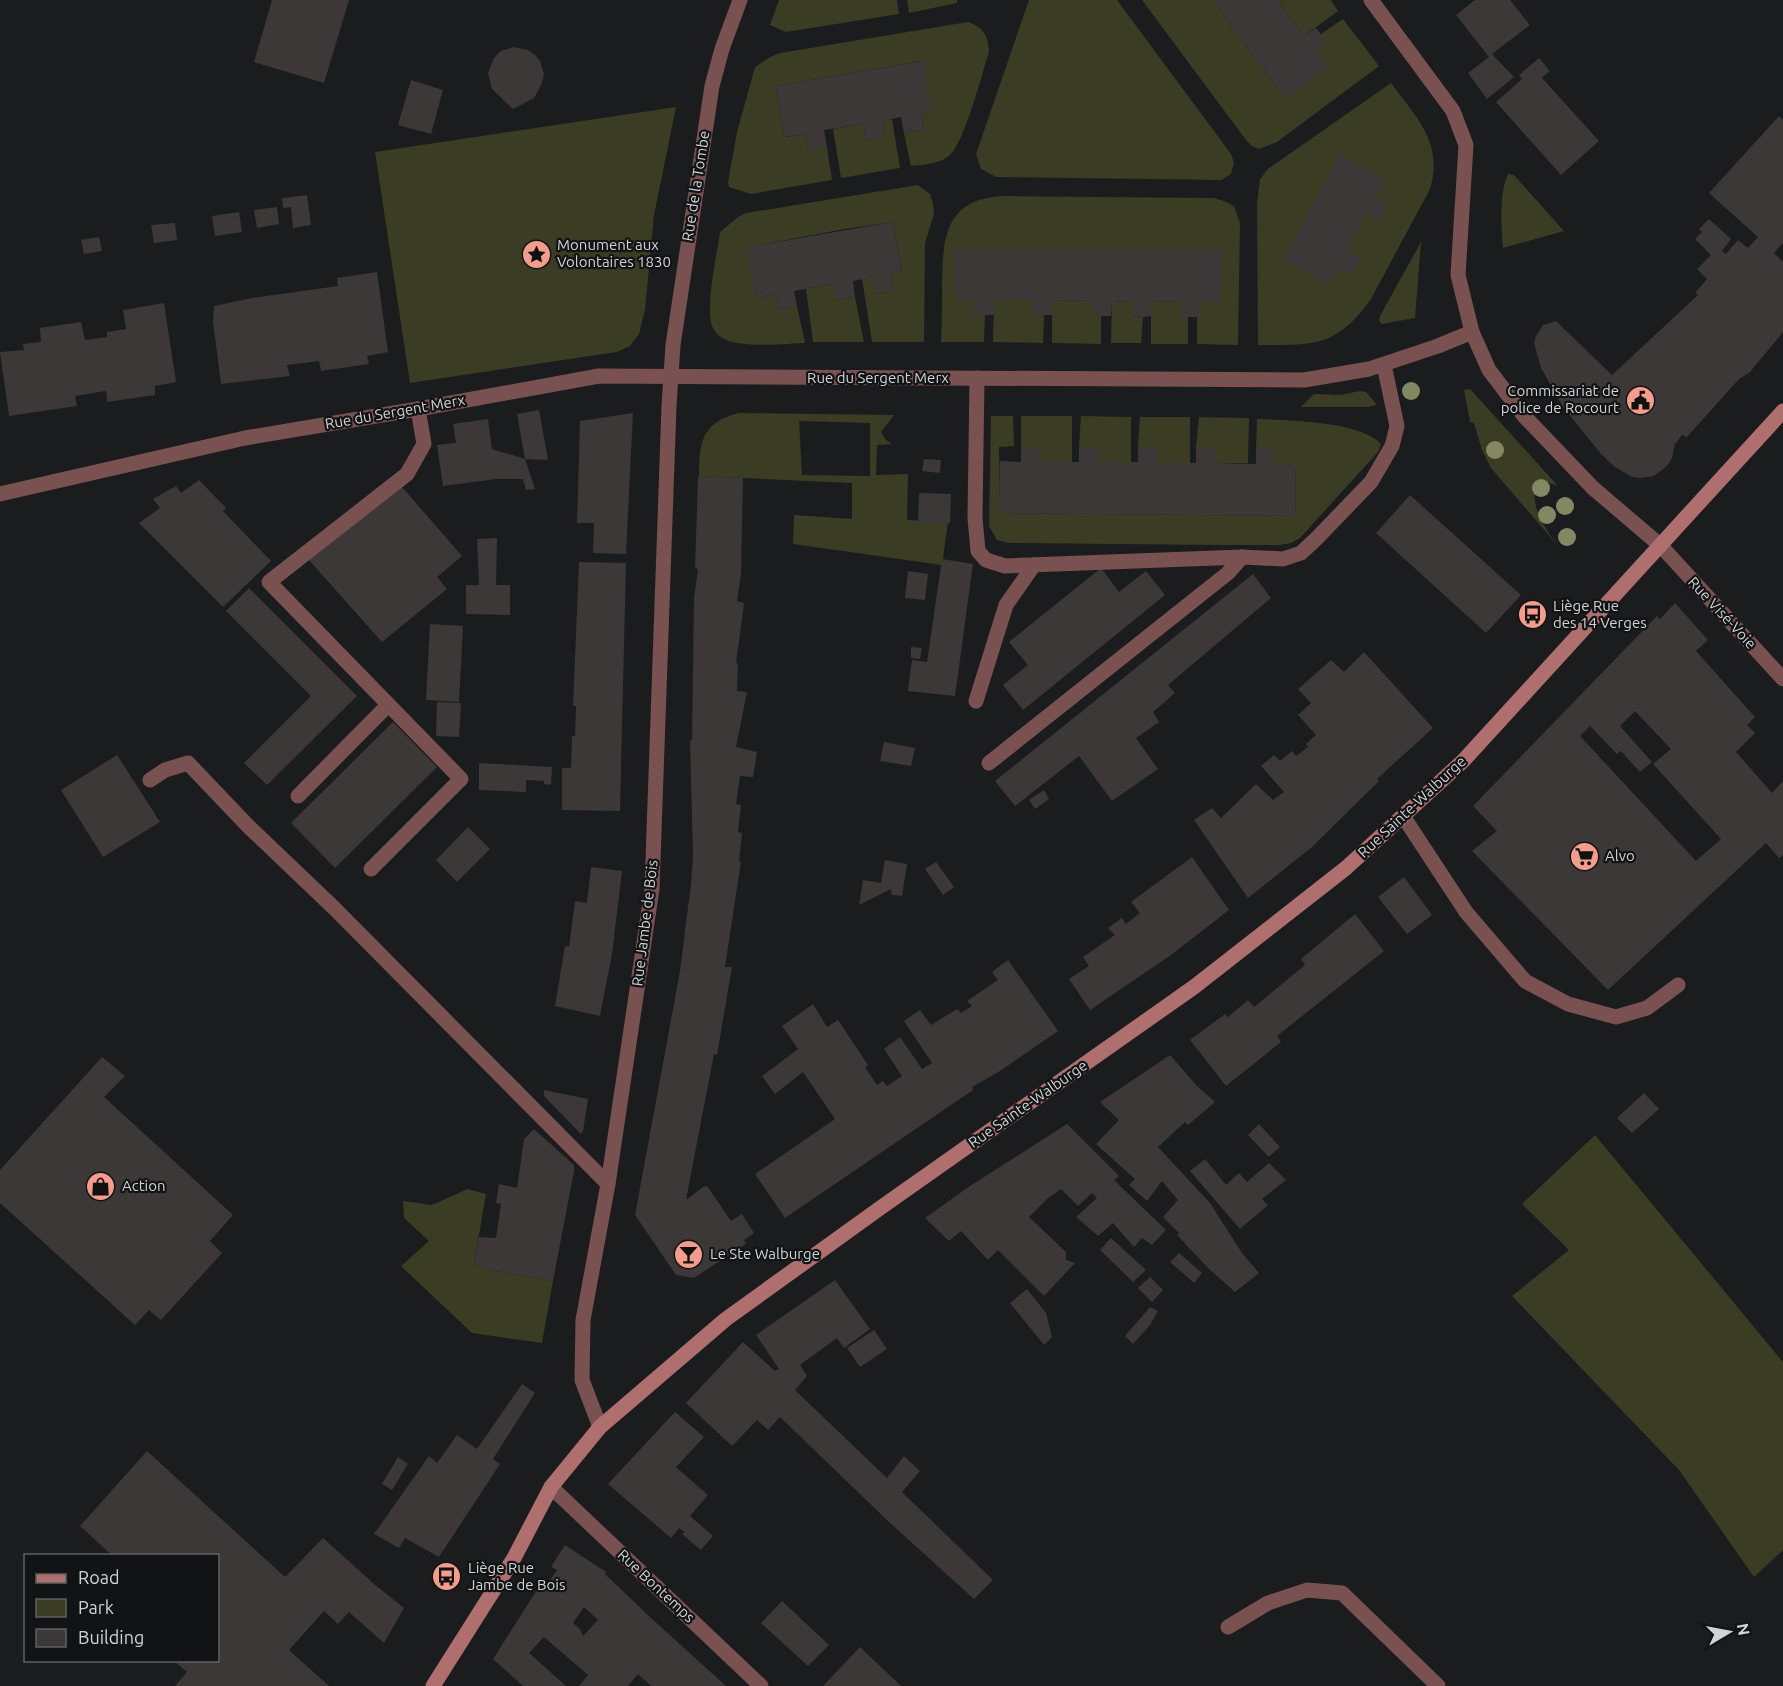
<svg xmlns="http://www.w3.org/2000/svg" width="1783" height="1686" font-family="Ubuntu,sans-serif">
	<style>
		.green { fill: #3a3c24; fill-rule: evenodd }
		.building { fill: #3b3837; fill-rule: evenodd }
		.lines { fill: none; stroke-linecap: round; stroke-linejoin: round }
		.service { stroke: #7a5151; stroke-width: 15 }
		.minor { stroke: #7a5151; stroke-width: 15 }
		.tertiary { stroke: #7a5151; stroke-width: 15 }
		.secondary { stroke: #af6f6f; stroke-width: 15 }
		.tree { fill: #838862 }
		.labels { text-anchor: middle; stroke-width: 4.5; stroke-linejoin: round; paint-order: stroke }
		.street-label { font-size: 15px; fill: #d2d3d4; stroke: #121315 }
		.poi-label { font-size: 15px; fill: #d2d3d4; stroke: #121315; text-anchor: start }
	</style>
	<rect width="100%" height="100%" fill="#1b1c1e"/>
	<g class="green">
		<polygon points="779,0 897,0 899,14 786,32 770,25"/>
		<polygon points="907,0 957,0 957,3 909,13"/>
		<polygon points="1029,0 1117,0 1231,154 1234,163 1231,174 1221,180 996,177 981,169 976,154"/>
		<polygon points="1142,0 1213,0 1285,99 1315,51 1321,34 1343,19 1379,66 1277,142 1259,149 1252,146 1246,140"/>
		<polygon points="1286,0 1331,0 1338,11 1304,36 1280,4"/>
		<path d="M968 22C983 27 988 35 989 51 983 72 964 143 950 155 940 164 923 165 911 166L904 133 924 130 921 114 931 112 922 61 776 86 784 137 806 134 808 149 827 147 832 180 751 194 729 187 728 182 737 132 755 67 770 57 780 53Z"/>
		<path d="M1391 83C1416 117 1444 143 1430 189L1371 299C1336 348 1313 345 1258 345L1257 203 1260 179 1268 169Z"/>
		<polygon points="676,107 654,215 645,310 639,334 630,346 617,352 410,383 375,152"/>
		<polygon points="892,119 900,168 841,178 833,129 863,124 866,140 885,137 882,121"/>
		<path d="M1508 174 1514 175 1564 231 1503 248C1501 227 1499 193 1508 174Z"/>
		<path d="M918 185 930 194 933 204 934 214 925 243 924 342H872L862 279 873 277 876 294 893 291 891 275 902 272 893 222 845 229 748 247 756 298 776 294 779 309 797 306 805 343C785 344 764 346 745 344 733 343 719 340 713 328 704 310 717 254 720 232L738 217 746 213Z"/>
		<path d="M1002 196 1214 198 1224 201 1234 206 1240 223 1238 345 1197 344V317L1201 302 1221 301V249H955V300H974L975 315H985L984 342H941C942 322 942 302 942 282 943 235 946 200 1002 196Z"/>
		<polygon points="1421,242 1415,318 1382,324 1379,321 1380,316"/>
		<polygon points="833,284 836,300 855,297 864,342 813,342 806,289"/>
		<polygon points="994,300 1033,300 1044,315 1043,343 993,342"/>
		<polygon points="1052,300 1092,301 1092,315 1101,316 1101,344 1052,343"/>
		<polygon points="1133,301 1133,316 1143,317 1141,343 1111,343 1112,302"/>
		<polygon points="1151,301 1182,302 1182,317 1188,317 1188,344 1151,344"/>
		<path d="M1470 389 1558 486 1539 479C1526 502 1545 529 1559 547L1491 468 1482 450 1474 423 1470 422 1464 390Z"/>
		<polygon points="1360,391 1366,392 1377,405 1368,407 1301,407 1314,394 1340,395"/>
		<path d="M739 413 894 415 881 432 886 440 892 444 877 445 876 475 908 474 907 520 948 522 942 565 793 544 794 515 852 519V483L699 476C699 442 702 422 739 413ZM799 421 870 423V476L802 475Z"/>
		<path d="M991 416H1013L1014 446 999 447 1000 513 1295 516 1296 464H1274V449H1256L1257 419C1286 420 1361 421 1381 444L1378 452 1300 538 1291 543 1279 545H1221L1008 543 997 540 989 526Z"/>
		<polygon points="1021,416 1072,416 1072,462 1039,462 1039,447 1021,447"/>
		<polygon points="1081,416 1131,417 1131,462 1098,462 1098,448 1079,448"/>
		<polygon points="1140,417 1190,417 1190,463 1157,463 1157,447 1138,447"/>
		<polygon points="1199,417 1249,418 1248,463 1216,463 1216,448 1196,448"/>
		<polygon points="1595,1135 1783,1362 1783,1550 1754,1577 1679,1470 1512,1296 1569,1250 1522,1204"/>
		<polygon points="468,1189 486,1194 474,1264 490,1270 553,1281 542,1343 472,1333 401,1266 429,1241 404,1218 403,1201 432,1205"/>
	</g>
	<g class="building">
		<polygon points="272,0 349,0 324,83 254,62"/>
		<polygon points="1213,0 1286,0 1280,4 1304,36 1316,28 1327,43 1315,51 1328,68 1285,99"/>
		<polygon points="1475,0 1510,0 1530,25 1492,54 1514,77 1487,99 1468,73 1489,57 1456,15"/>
		<polygon points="514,47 528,50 535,55 540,61 544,74 542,83 534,98 513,109 492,89 488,73 494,58 501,51"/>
		<polygon points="1539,58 1550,71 1542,78 1599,141 1561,175 1496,102 1522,79 1519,75"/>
		<polygon points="923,61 931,112 921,114 924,130 904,133 901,117 882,121 885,137 866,140 863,124 824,130 827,147 808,150 806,134 784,137 776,86"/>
		<polygon points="411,80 443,90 431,134 398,125"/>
		<polygon points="1779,116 1783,120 1783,243 1774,253 1783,262 1783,332 1750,372 1739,379 1687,437 1682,435 1675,444 1672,458 1667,466 1654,476 1640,478 1632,477 1615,467 1601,454 1563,407 1541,368 1534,343 1536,336 1543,325 1556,321 1612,375 1698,295 1695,293 1707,279 1697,269 1711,255 1695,239 1702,232 1699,229 1709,219 1731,239 1722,251 1726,254 1738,240 1748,248 1758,237 1709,193"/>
		<polygon points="1339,155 1385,179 1375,198 1388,204 1380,221 1366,214 1347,250 1361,258 1352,275 1339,268 1329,284 1284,261"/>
		<polygon points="307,195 311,225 293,228 291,207 283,208 282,198"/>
		<polygon points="277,207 279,224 257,228 254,210"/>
		<polygon points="239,212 242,232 215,236 212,216"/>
		<polygon points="893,222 902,273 891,275 893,291 875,294 873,277 853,281 855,297 835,300 833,284 794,291 797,306 778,309 776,294 756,298 747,247"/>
		<polygon points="175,223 177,240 154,243 151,225"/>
		<polygon points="99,237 102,251 84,254 81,240"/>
		<polygon points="954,249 1221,249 1221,302 1201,302 1201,317 1182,317 1182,302 1151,301 1151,316 1143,317 1133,316 1133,301 1112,302 1111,316 1092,316 1092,301 1052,300 1052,315 1033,315 1033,300 994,300 994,315 974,315 974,300 955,300"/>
		<polygon points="377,272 388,352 367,356 369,364 321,371 319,361 287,365 290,376 221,384 213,322 214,306 252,298 338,286 337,278"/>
		<polygon points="164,303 176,382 155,386 155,395 107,402 106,391 75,396 77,406 9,416 0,352 24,350 23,344 41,342 40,328 81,322 85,340 107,337 107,332 126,329 123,310"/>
		<polygon points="539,410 548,460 525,459 517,414"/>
		<polygon points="633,413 626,554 593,553 594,523 577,523 580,421"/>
		<polygon points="488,419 492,449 525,459 535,489 526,490 523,479 496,479 443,486 437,445 456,443 453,424"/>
		<polygon points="1021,447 1039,447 1039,462 1079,462 1079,448 1098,448 1098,462 1138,462 1138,447 1157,447 1157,463 1196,463 1196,448 1216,448 1216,463 1256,464 1256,449 1274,449 1274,464 1296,464 1295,516 999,513 1000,461 1021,462"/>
		<polygon points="924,459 941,460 940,473 922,471"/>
		<polygon points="698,476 743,478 741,574 737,601 744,603 736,663 738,664 737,691 747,692 736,747 757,752 753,777 740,776 736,804 741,805 738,832 742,833 739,862 741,862 725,967 732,967 717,1055 714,1054 686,1200 703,1187 707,1186 731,1221 742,1214 754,1233 744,1240 746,1244 694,1278 676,1275 635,1215 680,971 691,884 693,856 690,740 692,741 694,599 698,569 695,568"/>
		<polygon points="199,480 226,508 223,511 271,561 223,607 139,523 160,508 153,499 176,486 181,493"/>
		<polygon points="402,487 462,556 437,577 447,589 382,642 308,559"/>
		<polygon points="919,493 951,494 950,523 918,523"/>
		<polygon points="1410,495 1521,595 1486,633 1376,533"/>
		<polygon points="497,538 496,585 510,585 510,615 466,614 466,585 479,585 477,539"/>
		<polygon points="942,559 973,564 955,696 908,691 912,660 927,662"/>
		<polygon points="579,562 626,563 620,811 562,810 562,768 571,768 572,736 575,736 576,706 573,706"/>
		<polygon points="1101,568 1119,592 1146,571 1165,595 1023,710 1003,685 1028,665 1009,642"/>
		<polygon points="908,571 928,574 925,600 905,598"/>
		<polygon points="1253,574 1271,598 1168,685 1175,693 1153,712 1159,722 1136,738 1158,769 1112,801 1079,756 1015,806 995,781"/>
		<polygon points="249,588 357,696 267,785 244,763 311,696 226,611"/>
		<path d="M1675 603 1708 640 1696 651 1755 717 1747 725 1755 733 1736 752 1772 793 1783 781V855L1779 858 1766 843 1608 990 1472 851 1497 831 1473 806 1657 616 1660 619ZM1635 711 1671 749 1653 764 1721 839 1696 861 1580 736 1590 726 1617 754 1621 751 1640 772 1652 762 1620 726Z"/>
		<polygon points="430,624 463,626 459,702 426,700"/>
		<polygon points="911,647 922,648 920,659 911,658"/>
		<polygon points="1364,652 1433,728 1377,779 1379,781 1312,847 1248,898 1194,820 1212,808 1221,818 1256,784 1273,800 1284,792 1261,766 1274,755 1280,761 1292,751 1296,756 1308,747 1306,744 1316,735 1298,715 1311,703 1298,689 1331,660 1344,672"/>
		<polygon points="437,702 461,703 459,737 436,736"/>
		<polygon points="393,722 437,767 335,868 291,823"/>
		<polygon points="884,742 915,748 911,766 880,761"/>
		<polygon points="117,755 160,822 103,857 61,790"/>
		<polygon points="479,763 552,767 551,785 544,784 544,781 526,780 526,792 479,790"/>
		<polygon points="1044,790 1049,799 1035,809 1029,800"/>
		<polygon points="468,827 490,849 457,882 436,860"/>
		<polygon points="1192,857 1229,910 1171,955 1090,1010 1069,979 1089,966 1083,957 1115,935 1108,928 1122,918 1126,924 1140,913 1131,902"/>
		<polygon points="885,860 907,864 902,896 892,895 891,889 859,905 863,880 881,883"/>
		<polygon points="936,862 954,887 943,895 925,869"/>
		<polygon points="591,867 622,871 612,954 600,1016 555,1006 565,946 569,947 575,901 587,903"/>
		<polygon points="1404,877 1432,915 1407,934 1378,897"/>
		<polygon points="1355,914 1384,951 1277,1036 1281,1042 1226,1086 1190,1040 1225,1014 1228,1017 1248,1000 1254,1007 1305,965 1301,959"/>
		<polygon points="1008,960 1058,1031 1000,1071 972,1087 973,1090 785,1218 755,1174 835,1119 803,1072 775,1094 762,1076 798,1049 782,1026 813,1004 827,1027 838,1020 868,1065 865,1067 877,1085 883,1081 887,1086 902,1076 884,1049 900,1037 922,1069 932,1063 904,1021 920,1010 931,1025 957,1009 961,1013 972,1006 967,1001 998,980 992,972"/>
		<polygon points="1170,1055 1197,1086 1215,1102 1188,1125 1185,1122 1158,1147 1210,1203 1242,1253 1259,1273 1235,1292 1208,1268 1177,1235 1179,1233 1163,1217 1178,1200 1162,1181 1147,1201 1129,1185 1135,1179 1096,1144 1119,1120 1100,1102"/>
		<polygon points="102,1057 125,1076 104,1097 233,1215 210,1241 222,1253 161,1320 149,1310 135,1325 0,1203 0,1170"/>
		<polygon points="544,1090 588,1099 583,1131 581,1134 544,1096"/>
		<polygon points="1644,1093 1659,1109 1632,1133 1617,1118"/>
		<polygon points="1067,1124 1119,1176 1114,1180 1166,1230 1152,1245 1142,1238 1134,1247 1113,1223 1098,1236 1076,1217 1097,1198 1092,1193 1078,1206 1061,1189 1048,1198 1029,1217 1066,1252 1066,1260 1075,1263 1044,1296 998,1250 988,1260 961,1231 949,1241 925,1218 967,1188"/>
		<polygon points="1259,1124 1280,1147 1269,1157 1248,1135"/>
		<polygon points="534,1129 574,1165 574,1171 553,1281 490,1270 474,1264 479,1237 496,1238 501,1204 496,1203 499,1184 517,1188 524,1139"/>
		<polygon points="1205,1159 1226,1185 1239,1173 1247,1182 1269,1163 1286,1180 1262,1199 1268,1205 1240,1229 1190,1171"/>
		<polygon points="1111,1238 1146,1270 1133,1282 1100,1250"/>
		<polygon points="1179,1253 1202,1273 1194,1283 1170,1262"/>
		<polygon points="1150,1277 1163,1290 1152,1302 1138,1288"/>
		<polygon points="835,1280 870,1329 844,1348 837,1338 800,1365 807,1376 795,1390 887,1478 904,1456 920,1471 902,1492 993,1580 974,1599 889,1522 780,1417 768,1430 757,1420 732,1446 686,1403 743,1342 775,1371 779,1369 756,1335"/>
		<polygon points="1027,1289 1046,1313 1052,1337 1044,1345 1010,1303"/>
		<polygon points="1150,1307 1158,1311 1150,1325 1133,1344 1125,1336"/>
		<polygon points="874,1330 887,1349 860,1367 847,1348"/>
		<polygon points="522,1384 535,1393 493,1459 500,1464 439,1557 405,1538 399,1548 374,1534 429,1456 437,1463 457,1435 477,1449"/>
		<polygon points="675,1412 704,1437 676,1467 708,1495 690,1516 713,1536 701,1550 682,1534 685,1532 679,1528 671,1538 608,1484"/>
		<polygon points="147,1451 285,1577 323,1538 374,1584 404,1608 384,1643 349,1612 338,1624 324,1611 289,1650 329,1686 175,1686 187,1672 173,1660 218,1660 218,1556 113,1556 80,1526"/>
		<polygon points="398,1457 408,1464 392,1490 382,1484"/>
		<path d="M565 1545 606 1572 605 1574 651 1618 726 1686H651L638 1674 628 1686H579L588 1675 544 1637 529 1653 566 1686H523L493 1659 542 1582 547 1585 557 1570 551 1567ZM584 1607 598 1620 583 1636 580 1629 573 1623Z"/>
		<polygon points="782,1601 829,1645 808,1666 761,1623"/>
		<polygon points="860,1647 901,1686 823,1686"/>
	</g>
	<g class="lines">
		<g class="service">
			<polyline points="977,378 975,518 978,551 986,560 1005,566 1242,557 1283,559 1301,553 1316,539 1371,482 1392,446 1397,426 1384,365"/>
			<polyline points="976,701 1006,605 1034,565"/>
			<polyline points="989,763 1228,573 1242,557"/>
			<polyline points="150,780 165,770 188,763 248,826 334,908 608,1184"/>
			<polyline points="298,796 388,705"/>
			<polyline points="1403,816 1466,912 1525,981 1568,1004 1616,1017 1647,1008 1678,985"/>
			<polyline points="371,869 461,779 269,582 407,474 424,444 418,409"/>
		</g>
		<g class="minor">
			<polyline points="0,494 245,438 418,409 599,376 1304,380 1369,369 1438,346 1472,332"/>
			<polyline points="1661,546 1783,679"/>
			<polyline points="600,1427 582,1380 583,1320 608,1184 652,889 669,406 673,345 712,86 722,49 740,0"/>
			<polyline points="551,1487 761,1686"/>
			<polyline points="1228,1627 1268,1603 1307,1590 1342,1593 1438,1686"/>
		</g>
		<polyline class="tertiary" points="1371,0 1453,111 1466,145 1458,275 1472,332 1489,370 1524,416 1593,488 1661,546"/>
		<polyline class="secondary" points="433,1686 514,1558 551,1487 600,1427 726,1319 883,1206 1194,987 1346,868 1463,761 1783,411"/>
	</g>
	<g class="tree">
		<circle cx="1411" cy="391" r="9"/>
		<circle cx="1495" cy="450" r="9"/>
		<circle cx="1541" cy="488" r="9"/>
		<circle cx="1565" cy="506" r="9"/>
		<circle cx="1547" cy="515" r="9"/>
		<circle cx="1567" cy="537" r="9"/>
	</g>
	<defs>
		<symbol id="sight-disc" viewBox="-11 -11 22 22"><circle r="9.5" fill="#f49d8d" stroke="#121315"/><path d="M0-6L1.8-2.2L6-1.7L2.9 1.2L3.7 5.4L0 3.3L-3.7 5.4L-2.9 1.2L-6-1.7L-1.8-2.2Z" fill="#111"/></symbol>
		<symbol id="civic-disc" viewBox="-11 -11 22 22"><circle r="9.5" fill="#f49d8d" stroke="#121315"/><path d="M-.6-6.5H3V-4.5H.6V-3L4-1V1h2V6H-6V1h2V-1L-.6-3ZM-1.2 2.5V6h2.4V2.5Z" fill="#111"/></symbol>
		<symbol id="bus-disc" viewBox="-11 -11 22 22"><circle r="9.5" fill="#f49d8d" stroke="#121315"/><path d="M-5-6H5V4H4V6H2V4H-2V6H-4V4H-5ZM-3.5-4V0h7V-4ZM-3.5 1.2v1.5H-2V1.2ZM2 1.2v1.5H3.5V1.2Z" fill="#111"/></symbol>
		<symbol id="supermarket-disc" viewBox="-11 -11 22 22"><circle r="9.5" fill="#f49d8d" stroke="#121315"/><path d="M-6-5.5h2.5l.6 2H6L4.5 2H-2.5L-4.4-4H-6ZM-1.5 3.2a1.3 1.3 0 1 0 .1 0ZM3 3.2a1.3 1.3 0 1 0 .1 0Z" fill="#111"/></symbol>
		<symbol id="shop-disc" viewBox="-11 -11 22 22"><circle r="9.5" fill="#f49d8d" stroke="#121315"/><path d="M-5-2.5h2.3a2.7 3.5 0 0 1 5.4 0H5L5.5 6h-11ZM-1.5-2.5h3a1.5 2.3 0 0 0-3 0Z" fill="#111"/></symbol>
		<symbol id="bar-disc" viewBox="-11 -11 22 22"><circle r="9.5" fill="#f49d8d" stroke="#121315"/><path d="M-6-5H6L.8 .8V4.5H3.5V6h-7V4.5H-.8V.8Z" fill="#111"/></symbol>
	</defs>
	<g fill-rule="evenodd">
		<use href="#sight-disc" x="520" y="238" width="33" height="33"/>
		<use href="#civic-disc" x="1624" y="384" width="33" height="33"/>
		<use href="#bus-disc" x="1516" y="598" width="33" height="33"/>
		<use href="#supermarket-disc" x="1568" y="840" width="33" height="33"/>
		<use href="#shop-disc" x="84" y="1170" width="33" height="33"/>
		<use href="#bar-disc" x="672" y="1238" width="33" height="33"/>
		<use href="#bus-disc" x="430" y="1560" width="33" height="33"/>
	</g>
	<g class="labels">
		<g class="street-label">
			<text transform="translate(696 186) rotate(-81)" y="5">Rue de la Tombe</text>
			<text x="878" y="383">Rue du Sergent Merx</text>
			<text transform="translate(395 412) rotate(-10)" y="5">Rue du Sergent Merx</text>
			<text transform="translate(1722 613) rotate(47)" y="5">Rue Visé-Voie</text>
			<text transform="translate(1412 807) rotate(-43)" y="5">Rue Sainte-Walburge</text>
			<text transform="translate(645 923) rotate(-83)" y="5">Rue Jambe de Bois</text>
			<text transform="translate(1028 1104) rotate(-35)" y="5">Rue Sainte-Walburge</text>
			<text transform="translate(656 1586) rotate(43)" y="5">Rue Bontemps</text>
		</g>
		<g class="poi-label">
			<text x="557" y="250">Monument aux<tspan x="557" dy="17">Volontaires 1830</tspan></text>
			<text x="1619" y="396" text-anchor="end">Commissariat de<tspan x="1619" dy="17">police de Rocourt</tspan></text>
			<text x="1553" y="611">Liège Rue<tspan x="1553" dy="17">des 14 Verges</tspan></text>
			<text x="1605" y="861">Alvo</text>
			<text x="122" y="1191">Action</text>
			<text x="710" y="1259">Le Ste Walburge</text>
			<text x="468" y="1573">Liège Rue<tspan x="468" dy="17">Jambe de Bois</tspan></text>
		</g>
	</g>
	<rect x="24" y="1554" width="195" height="108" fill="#121315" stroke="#5f6061" stroke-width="1.5"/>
	<rect x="36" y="1574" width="30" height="9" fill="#af6f6f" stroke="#5f6061" stroke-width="1.5"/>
	<text x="78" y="1584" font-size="18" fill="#d2d3d4">Road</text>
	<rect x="36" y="1599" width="30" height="18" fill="#3a3c24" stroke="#5f6061" stroke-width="1.5"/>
	<text x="78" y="1614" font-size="18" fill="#d2d3d4">Park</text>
	<rect x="36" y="1629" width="30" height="18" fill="#3b3837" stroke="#5f6061" stroke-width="1.5"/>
	<text x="78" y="1644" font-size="18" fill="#d2d3d4">Building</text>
	<g transform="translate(1729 1632) rotate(80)" stroke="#121315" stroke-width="4.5" paint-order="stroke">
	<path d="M0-4.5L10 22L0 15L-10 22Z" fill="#d2d3d4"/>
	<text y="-9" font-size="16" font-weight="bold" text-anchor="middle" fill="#d2d3d4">N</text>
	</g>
</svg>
